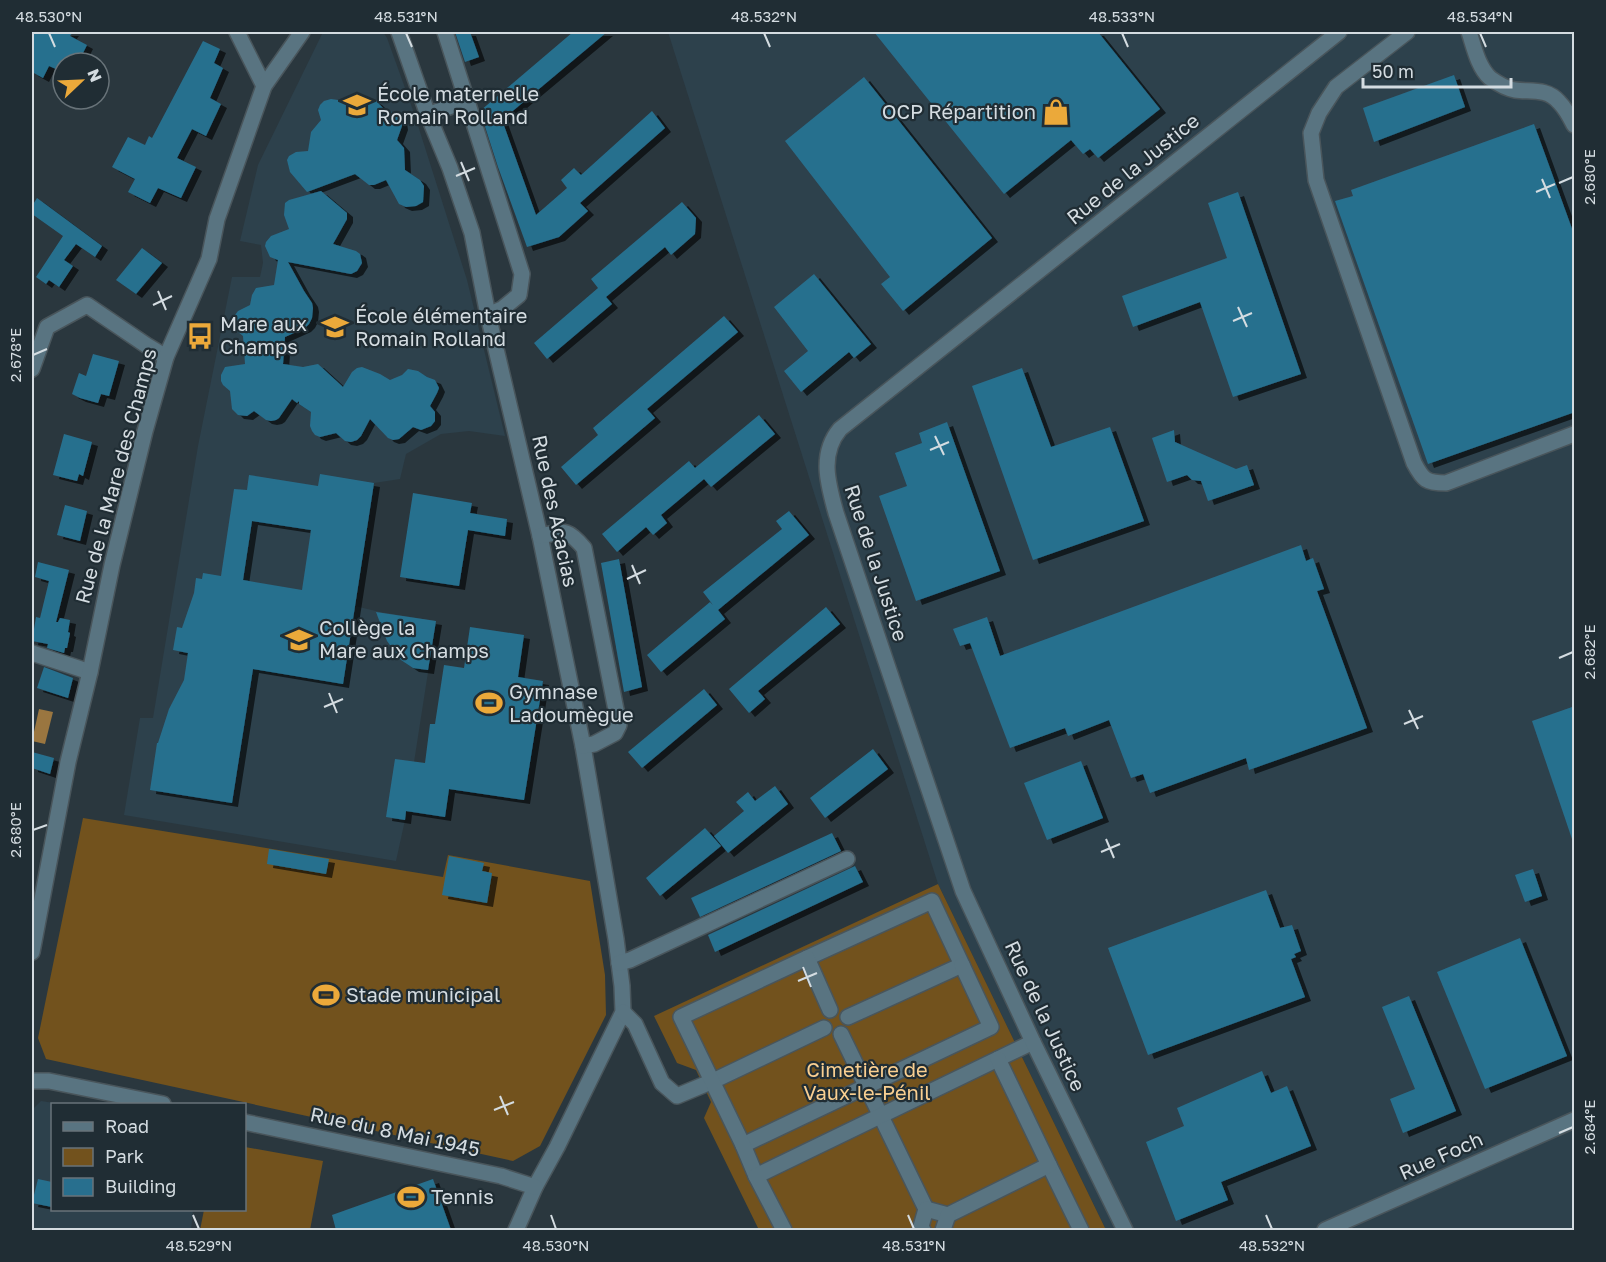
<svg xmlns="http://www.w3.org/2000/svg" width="1606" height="1262" font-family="'Golos Text',sans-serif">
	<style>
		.built { fill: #2d414c }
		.green { fill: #72521d }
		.water { fill: #9a7640 }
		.building { fill: #286f8e; fill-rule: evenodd; filter: url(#shadow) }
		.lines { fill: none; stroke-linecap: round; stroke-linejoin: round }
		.minor-casing { stroke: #49555b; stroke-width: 18 }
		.minor { stroke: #597481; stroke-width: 15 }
		.ticks { fill: none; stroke: #d4dce1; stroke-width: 2 }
		.labels { text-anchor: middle; stroke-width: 4.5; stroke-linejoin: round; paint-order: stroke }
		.poi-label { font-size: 20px; fill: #d4dce1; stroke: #202d34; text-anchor: start }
		.street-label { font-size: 20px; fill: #d4dce1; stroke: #202d34 }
		.park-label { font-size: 20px; fill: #f9cf91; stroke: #202d34 }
		.neatline { fill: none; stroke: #d4dce1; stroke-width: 2 }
		.ticks-label { font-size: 15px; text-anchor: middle; fill: #d4dce1 }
	</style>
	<defs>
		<filter id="shadow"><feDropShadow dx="6" dy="4" stdDeviation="0" flood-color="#0009"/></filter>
	</defs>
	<rect width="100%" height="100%" fill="#2a373e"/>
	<g class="built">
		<polygon points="323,32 383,32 387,38 414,113 467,280 505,436 469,431 441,434 406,454 400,479 374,483 355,606 380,612 436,621 405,820 396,861 124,815 140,718 153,718 198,446 232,277 260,277 263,263 261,245 240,241 258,165"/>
		<polygon points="668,32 1574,32 1574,1230 1106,1230 938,884"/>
		<polygon points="41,1101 60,1104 52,1104 52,1210 193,1210 191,1230 32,1230 32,1110"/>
	</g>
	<g class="green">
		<polygon points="83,818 443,877 448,855 590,881 605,975 606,1015 540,1146 513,1161 46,1059 38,1038"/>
		<polygon points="938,884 1106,1230 759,1230 704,1118 711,1102 696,1070 677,1063 654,1016"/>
		<polygon points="245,1147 323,1161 310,1230 200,1230 204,1210 244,1210"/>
	</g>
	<polygon class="water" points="39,709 53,712 45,744 32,741"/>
	<g class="building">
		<polygon points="32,32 73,32 70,36 87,45 78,63 63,63 63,72 49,66 43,78 32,72"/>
		<polygon points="455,32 470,32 479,57 465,62"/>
		<polygon points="573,32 607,32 502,120 536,215 567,188 561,180 574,168 581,175 652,111 665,128 580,203 588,211 559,237 527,247 498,167 480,111"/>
		<polygon points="874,32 1098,32 1160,109 1098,158 1090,149 1083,154 1071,140 1004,194"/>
		<polygon points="203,41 220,49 214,63 223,68 210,98 221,104 206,136 192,129 177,158 196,167 181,198 158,188 150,203 128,192 135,179 112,167 128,137 145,145 149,136 152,138"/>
		<polygon points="1454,75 1465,107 1374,142 1363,108"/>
		<polygon points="864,77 992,238 903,311 881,284 890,277 785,141"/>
		<polygon points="359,96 367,97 376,101 384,109 397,114 401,119 402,126 397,140 404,148 405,170 420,180 424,186 423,202 416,206 406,207 399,204 386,180 374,185 369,185 355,174 307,192 290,172 287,160 289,156 296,152 308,151 311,132 321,120 318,110 320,105 324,101 331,99 345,101 350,98"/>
		<polygon points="1534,124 1575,237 1575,412 1428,464 1335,201 1353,196 1351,190"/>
		<polygon points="321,191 347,213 347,219 333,244 356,251 360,254 362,263 357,271 351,274 288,262 304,291 312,303 313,308 312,318 309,324 305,328 285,337 283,364 303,367 318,364 343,387 352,372 357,368 362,367 380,374 390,380 402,375 408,369 418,371 427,377 435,380 439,388 437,393 430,406 435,412 435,421 431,426 421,430 413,427 399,439 393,440 388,438 370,419 361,436 357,440 351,442 345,441 336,433 320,437 315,435 312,431 310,426 311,412 299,404 299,401 297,403 292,399 279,418 276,420 271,421 266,420 254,411 247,416 238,415 232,409 230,391 223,385 221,381 221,375 225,367 245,364 243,336 237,331 233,324 235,315 238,311 250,305 252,295 256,288 274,285 278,260 270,257 265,246 266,242 271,236 289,229 284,215 285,203 289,200"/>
		<polygon points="1238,192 1301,374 1233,397 1200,302 1133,327 1122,296 1227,258 1208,203"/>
		<polygon points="37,198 102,246 95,257 76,244 64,260 73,266 59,287 49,280 46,284 36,277 63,236 32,214 32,206"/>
		<polygon points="682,202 696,218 695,234 671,255 665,247 606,297 612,304 547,359 534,343 598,288 591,279"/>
		<polygon points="142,248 162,263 136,294 116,280"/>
		<polygon points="814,274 871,344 854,358 849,352 801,392 784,371 808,351 774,307"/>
		<polygon points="724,316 738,332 647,409 655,418 576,485 561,467 598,435 593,428"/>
		<polygon points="93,354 119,361 109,396 101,394 98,403 80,398 72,394 79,373 86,376"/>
		<polygon points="1022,368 1051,447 1110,427 1144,521 1033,560 972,386"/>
		<polygon points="759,415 775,434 711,487 704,479 661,515 667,523 653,535 646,527 617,552 602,534 689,461 695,468"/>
		<polygon points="947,422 1000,571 916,601 879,496 907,486 895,453 922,443 919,433"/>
		<polygon points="1174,430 1175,442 1236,469 1247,465 1254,485 1208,501 1201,481 1192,480 1187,475 1167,482 1152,438"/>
		<polygon points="64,434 92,442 83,476 79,474 77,481 53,475"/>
		<path d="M320 474 374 483 343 684 253 669 232 803 150 790 157 743H158L169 709 184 680 188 653 173 650 177 627 182 628 194 593 196 578 202 579 203 573 221 576 234 489 247 490 249 475 318 486ZM252 521 311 530 302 590 243 580Z"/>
		<polygon points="413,493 472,503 470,513 507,519 505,536 468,530 459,586 400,577"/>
		<polygon points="65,505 87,511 80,541 57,535"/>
		<polygon points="789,511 809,535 718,610 725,619 661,672 647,655 710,602 713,605 703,592 782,529 776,521"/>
		<polygon points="1301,545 1306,561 1313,558 1324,589 1317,591 1367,728 1249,770 1246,758 1150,793 1143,774 1131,778 1109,720 1068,736 1065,728 1010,748 970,643 960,646 953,629 987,617 1000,656"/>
		<polygon points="619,559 642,687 624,692 601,563"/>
		<polygon points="38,562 69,570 56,622 58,622 60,618 70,620 68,632 70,633 67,648 65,648 64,653 47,648 48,644 32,641 36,617 40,618 49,581 35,577"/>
		<polygon points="826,607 840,624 758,691 765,699 749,713 729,689"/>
		<polygon points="376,612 436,621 428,670 413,668 401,660 387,641"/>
		<polygon points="470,627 524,635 518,677 543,681 524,800 449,789 445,817 406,811 405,820 386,817 395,759 425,763 430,724 435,724 444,665 464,668"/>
		<polygon points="44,667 73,678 68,698 37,688"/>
		<polygon points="704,689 717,705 642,768 628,752"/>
		<polygon points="1575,706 1575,838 1572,839 1532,721"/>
		<polygon points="873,749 888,769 825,818 810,798"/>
		<polygon points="32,752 54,758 50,774 32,768"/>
		<polygon points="1081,761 1103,818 1047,840 1024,783"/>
		<polygon points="775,786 788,804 728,853 714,836 744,811 736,802 748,792 755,801"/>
		<polygon points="705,828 721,846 660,896 646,878"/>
		<polygon points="832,833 841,851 700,917 691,898"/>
		<polygon points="269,849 329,859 326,874 267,864"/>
		<polygon points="449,856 484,863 482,871 492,873 487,903 442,895"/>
		<polygon points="855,866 863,882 715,952 708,935"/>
		<polygon points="1533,869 1542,896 1525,902 1515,875"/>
		<polygon points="1266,890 1280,928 1292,925 1301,951 1294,954 1296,957 1291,959 1305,997 1148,1055 1108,948"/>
		<polygon points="1520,938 1567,1056 1485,1089 1437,972"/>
		<polygon points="1409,996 1456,1111 1403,1133 1390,1099 1415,1089 1382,1007"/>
		<polygon points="1262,1071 1271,1093 1287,1086 1311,1146 1221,1182 1228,1200 1176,1221 1146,1142 1184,1126 1177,1108"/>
		<polygon points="38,1179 52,1182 52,1207 32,1203"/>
		<polygon points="433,1179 451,1230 336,1230 332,1215"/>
	</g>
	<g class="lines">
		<defs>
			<g id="minor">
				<polyline points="237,32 264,86"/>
				<polyline points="399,32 428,115 450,168 472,233 488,315 540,536 583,746 616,939 622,986 623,1012 557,1147 535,1187 516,1230"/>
				<polyline points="445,32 522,274 519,295 502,309 488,315"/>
				<path d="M1407 32 1336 87 1319 113 1311 133 1316 180 1414 463C1423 480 1426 483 1446 483L1574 434"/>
				<path d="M1469 32C1474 47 1478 67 1490 78 1497 83 1507 89 1515 90 1531 92 1547 88 1559 102 1565 108 1570 117 1574 125"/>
				<polyline points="428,115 467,100"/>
				<polyline points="32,369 47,327 87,305 146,345 166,357"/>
				<path d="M540 536C565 531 567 528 584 548L619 725 615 733 594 744 583 746"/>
				<polyline points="32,653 90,672"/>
				<polyline points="32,952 68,762 90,672 112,565 145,431 166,357 209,259 217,219 264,86 302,32"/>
				<polyline points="807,958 932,901 962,965 848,1017"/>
				<polyline points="619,963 630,960 847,859"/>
				<polyline points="623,1012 635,1024 662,1083 677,1096 713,1081 824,1028"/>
				<polyline points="841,1034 926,1209"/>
				<polyline points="32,1081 49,1081 163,1104"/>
				<polyline points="244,1122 501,1176 535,1187"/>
				<polyline points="743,1145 991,1027 962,965"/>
				<polyline points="1049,1165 1081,1230"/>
				<polyline points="756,1176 743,1145 681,1017 807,958 830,1010"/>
				<polyline points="784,1230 756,1176 1033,1042"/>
				<polyline points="923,1230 920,1230 926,1209 948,1215 1049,1165 998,1059"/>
				<polyline points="943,1230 948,1215"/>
				<path d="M1125 1230 1033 1042 963 891 836 513C828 484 819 454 840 429L1339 32"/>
				<polyline points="1325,1230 1574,1120"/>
			</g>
		</defs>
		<use href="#minor" class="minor-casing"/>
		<use href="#minor" class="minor"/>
	</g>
	<path class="ticks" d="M49 33 55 47M406 33 412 47M764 33 770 47M1122 33 1128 47M1480 33 1486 47M461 162 469 181M456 176 475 168M1542 179 1550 198M1559 183 1573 177M1536 192 1555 184M158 291 166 310M153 305 172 296M1238 307 1247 327M1233 321 1252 313M33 355 47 349M935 436 944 455M930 450 949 442M632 565 640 584M627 579 646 570M1559 658 1573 652M329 693 337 713M324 707 343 699M1409 710 1418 729M1404 724 1423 716M33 830 47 825M1106 839 1114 858M1101 852 1120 844M803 967 811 987M798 981 817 973M500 1096 508 1115M494 1110 514 1102M1559 1133 1573 1127M193 1215 199 1229M551 1215 556 1229M908 1215 914 1229M1266 1215 1272 1229"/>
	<defs>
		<symbol id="school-bare" viewBox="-9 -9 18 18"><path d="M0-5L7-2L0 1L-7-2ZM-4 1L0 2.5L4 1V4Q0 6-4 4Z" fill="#eba93a" stroke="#202d34" stroke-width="2.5" paint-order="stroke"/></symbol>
		<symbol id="shop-bare" viewBox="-9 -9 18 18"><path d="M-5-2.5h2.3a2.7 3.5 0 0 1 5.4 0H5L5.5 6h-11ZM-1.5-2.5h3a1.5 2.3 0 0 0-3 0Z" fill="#eba93a" stroke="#202d34" stroke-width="2.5" paint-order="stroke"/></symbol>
		<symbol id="bus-bare" viewBox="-9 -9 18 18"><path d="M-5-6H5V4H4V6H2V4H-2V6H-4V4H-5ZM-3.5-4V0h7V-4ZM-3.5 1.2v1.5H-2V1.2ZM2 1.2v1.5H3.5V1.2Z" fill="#eba93a" stroke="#202d34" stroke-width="2.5" paint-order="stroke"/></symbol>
		<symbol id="stadium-bare" viewBox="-9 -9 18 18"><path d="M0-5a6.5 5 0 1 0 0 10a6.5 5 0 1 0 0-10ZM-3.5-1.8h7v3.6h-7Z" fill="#eba93a" stroke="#202d34" stroke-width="2.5" paint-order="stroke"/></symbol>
	</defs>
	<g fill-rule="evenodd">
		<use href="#school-bare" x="338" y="86" width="38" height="38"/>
		<use href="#shop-bare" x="1037" y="93" width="38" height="38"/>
		<use href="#school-bare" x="316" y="308" width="38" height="38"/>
		<use href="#bus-bare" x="181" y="317" width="38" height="38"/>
		<use href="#school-bare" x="280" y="621" width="38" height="38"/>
		<use href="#stadium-bare" x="470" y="684" width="38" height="38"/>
		<use href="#stadium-bare" x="307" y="976" width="38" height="38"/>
		<use href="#stadium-bare" x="392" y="1178" width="38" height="38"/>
	</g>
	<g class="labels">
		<g class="poi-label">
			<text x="377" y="101">École maternelle<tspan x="377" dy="23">Romain Rolland</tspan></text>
			<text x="1036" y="119" text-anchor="end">OCP Répartition</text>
			<text x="355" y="323">École élémentaire<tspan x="355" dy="23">Romain Rolland</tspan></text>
			<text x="220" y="331">Mare aux<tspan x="220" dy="23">Champs</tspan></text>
			<text x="319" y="635">Collège la<tspan x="319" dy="23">Mare aux Champs</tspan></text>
			<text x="509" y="699">Gymnase<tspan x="509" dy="23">Ladoumègue</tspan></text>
			<text x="346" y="1002">Stade municipal</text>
			<text x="431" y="1204">Tennis</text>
		</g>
		<g class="street-label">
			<text transform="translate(1133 169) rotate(-39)" y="7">Rue de la Justice</text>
			<text transform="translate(116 476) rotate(-75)" y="7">Rue de la Mare des Champs</text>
			<text transform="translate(555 511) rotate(78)" y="7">Rue des Acacias</text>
			<text transform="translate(876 563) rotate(72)" y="7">Rue de la Justice</text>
			<text transform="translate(1045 1016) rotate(65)" y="7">Rue de la Justice</text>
			<text transform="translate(395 1132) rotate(12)" y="7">Rue du 8 Mai 1945</text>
			<text transform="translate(1441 1156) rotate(-24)" y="7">Rue Foch</text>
		</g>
		<g class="park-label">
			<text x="867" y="1077">Cimetière de<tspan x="867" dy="23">Vaux-le-Pénil</tspan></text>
		</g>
	</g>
	<rect width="1606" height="1262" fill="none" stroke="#202d34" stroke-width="66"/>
	<rect x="51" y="1103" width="195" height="108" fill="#202d34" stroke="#687379" stroke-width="1.5"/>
	<rect x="63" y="1122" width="30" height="9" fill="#597481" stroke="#687379" stroke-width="1.5"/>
	<text x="105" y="1133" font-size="18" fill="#d4dce1">Road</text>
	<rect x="63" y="1148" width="30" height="18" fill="#72521d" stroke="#687379" stroke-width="1.5"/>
	<text x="105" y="1163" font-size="18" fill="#d4dce1">Park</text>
	<rect x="63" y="1178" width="30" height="18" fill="#286f8e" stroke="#687379" stroke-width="1.5"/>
	<text x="105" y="1193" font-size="18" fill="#d4dce1">Building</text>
	<g transform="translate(81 81) rotate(67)"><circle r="28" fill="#202d34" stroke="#687379" stroke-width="1.5"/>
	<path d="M0-4.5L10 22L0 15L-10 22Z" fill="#eba93a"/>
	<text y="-9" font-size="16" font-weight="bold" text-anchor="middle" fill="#d4dce1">N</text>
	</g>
	<path d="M1363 78v9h148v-9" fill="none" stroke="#d4dce1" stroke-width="3"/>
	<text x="1372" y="78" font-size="18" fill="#d4dce1" stroke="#202d34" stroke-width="4.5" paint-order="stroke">50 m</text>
	<rect x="33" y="33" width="1540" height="1196" class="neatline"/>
	<g class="ticks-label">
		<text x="49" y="22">48.530°N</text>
		<text x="406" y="22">48.531°N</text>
		<text x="764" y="22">48.532°N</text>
		<text x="1122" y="22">48.533°N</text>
		<text x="1480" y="22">48.534°N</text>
		<text transform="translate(1590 177) rotate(-90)" y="5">2.680°E</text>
		<text transform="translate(16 355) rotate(-90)" y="5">2.678°E</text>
		<text transform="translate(1590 652) rotate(-90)" y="5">2.682°E</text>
		<text transform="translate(16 830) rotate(-90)" y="5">2.680°E</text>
		<text transform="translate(1590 1127) rotate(-90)" y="5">2.684°E</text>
		<text x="199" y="1251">48.529°N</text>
		<text x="556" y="1251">48.530°N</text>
		<text x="914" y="1251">48.531°N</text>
		<text x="1272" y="1251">48.532°N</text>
	</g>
</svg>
